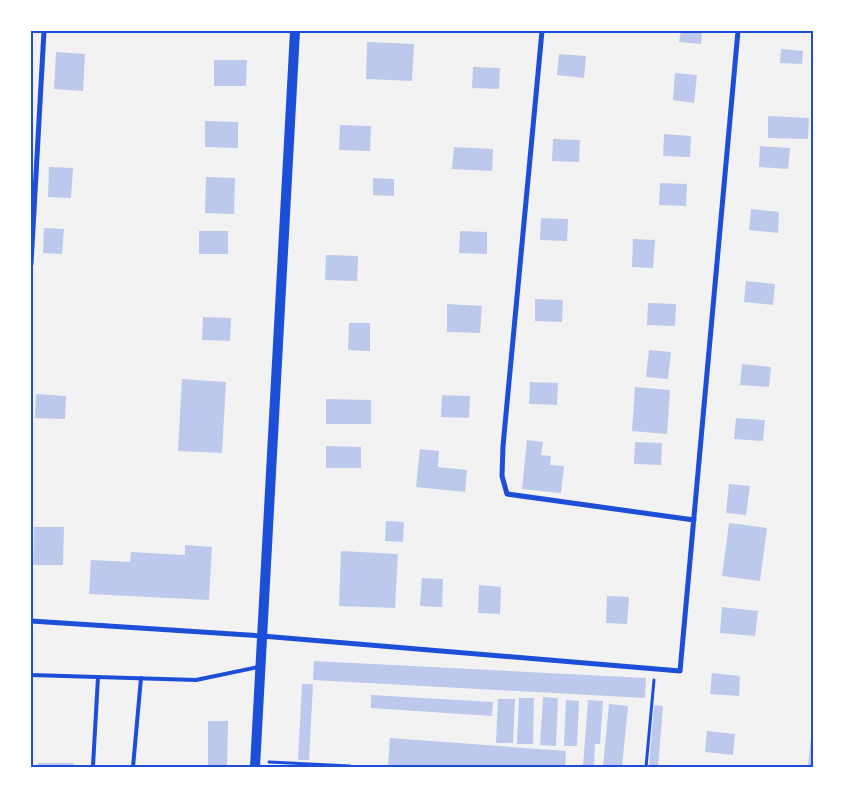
<svg xmlns="http://www.w3.org/2000/svg" width="845" height="798" font-family="'Noto Sans',sans-serif">
	<style>
		.building { fill: #bdc9ec }
		.lines { fill: none; stroke-linecap: round; stroke-linejoin: round }
		.path { stroke: #1d4ed8; stroke-width: 3 }
		.service { stroke: #1d4ed8; stroke-width: 4 }
		.minor { stroke: #1d4ed8; stroke-width: 5 }
		.secondary { stroke: #1d4ed8; stroke-width: 10 }
		.neatline { fill: none; stroke: #1d4ed8; stroke-width: 2 }
	</style>
	<rect width="100%" height="100%" fill="#f2f2f2"/>
	<g class="building">
		<polygon points="681,31 702,31 701,44 679,42"/>
		<polygon points="367,42 414,44 412,81 366,79"/>
		<polygon points="781,49 803,51 802,64 780,63"/>
		<polygon points="56,52 85,54 83,91 54,89"/>
		<polygon points="559,54 586,56 584,78 557,75"/>
		<polygon points="214,60 247,60 246,86 214,86"/>
		<polygon points="473,67 500,68 499,89 472,88"/>
		<polygon points="675,73 697,75 694,103 673,100"/>
		<polygon points="768,116 809,118 808,139 768,138"/>
		<polygon points="205,121 238,122 238,148 205,147"/>
		<polygon points="340,125 371,126 370,151 339,150"/>
		<polygon points="664,134 691,136 690,157 663,156"/>
		<polygon points="553,139 580,140 579,162 552,161"/>
		<polygon points="760,146 790,148 788,169 759,167"/>
		<polygon points="454,147 493,149 492,171 452,169"/>
		<polygon points="49,167 73,168 71,198 48,197"/>
		<polygon points="206,177 235,178 234,214 205,213"/>
		<polygon points="373,178 394,179 394,196 373,195"/>
		<polygon points="660,183 687,184 686,206 659,205"/>
		<polygon points="751,209 779,212 778,233 749,230"/>
		<polygon points="541,218 568,219 567,241 540,240"/>
		<polygon points="44,228 64,229 62,254 43,253"/>
		<rect x="199" y="231" width="29" height="23"/>
		<polygon points="460,231 487,232 487,254 459,253"/>
		<polygon points="633,239 655,240 653,268 632,267"/>
		<polygon points="326,255 358,256 357,281 325,280"/>
		<polygon points="746,281 775,284 773,305 744,302"/>
		<polygon points="535,299 563,300 562,322 535,321"/>
		<polygon points="648,303 676,304 675,326 647,325"/>
		<polygon points="447,304 482,306 480,333 447,332"/>
		<polygon points="203,317 231,318 230,341 202,340"/>
		<polygon points="349,323 370,323 370,351 348,350"/>
		<polygon points="649,350 671,352 668,379 646,377"/>
		<polygon points="742,364 771,367 769,387 740,385"/>
		<polygon points="182,379 226,382 222,453 178,451"/>
		<polygon points="530,382 558,383 557,405 529,404"/>
		<polygon points="635,387 670,390 667,434 632,431"/>
		<polygon points="36,394 66,396 65,419 35,418"/>
		<polygon points="442,395 470,396 469,418 441,417"/>
		<polygon points="326,399 371,400 371,424 326,424"/>
		<polygon points="736,418 765,420 763,441 734,439"/>
		<polygon points="527,440 543,442 541,455 551,456 550,465 564,466 561,493 522,489"/>
		<polygon points="635,442 662,443 661,465 634,464"/>
		<polygon points="326,446 361,447 361,468 326,468"/>
		<polygon points="420,449 439,451 438,467 467,470 465,492 416,487"/>
		<polygon points="729,484 750,486 746,515 726,513"/>
		<polygon points="386,521 404,522 403,542 385,541"/>
		<polygon points="729,523 767,528 760,581 722,576"/>
		<polygon points="34,527 64,527 63,565 33,565"/>
		<polygon points="185,545 212,547 209,600 89,594 91,560 130,562 131,552 185,555"/>
		<polygon points="341,551 398,554 395,608 339,606"/>
		<polygon points="422,578 443,579 442,607 420,606"/>
		<polygon points="479,585 501,587 500,614 478,613"/>
		<polygon points="607,596 629,597 627,624 606,623"/>
		<polygon points="722,607 758,611 755,636 720,633"/>
		<polygon points="314,661 646,678 645,698 313,680"/>
		<polygon points="712,673 740,676 739,696 710,694"/>
		<polygon points="302,684 313,684 309,760 298,760"/>
		<polygon points="371,695 493,702 492,716 371,708"/>
		<polygon points="543,697 558,698 556,746 540,745"/>
		<polygon points="519,698 534,698 533,744 517,744"/>
		<polygon points="498,699 515,699 513,743 496,743"/>
		<polygon points="566,700 579,701 577,746 564,746"/>
		<polygon points="588,700 603,701 600,744 595,744 594,767 583,767"/>
		<polygon points="609,704 628,706 622,767 603,767"/>
		<polygon points="654,705 663,706 658,767 649,767"/>
		<polygon points="208,721 228,721 227,767 208,767"/>
		<polygon points="707,731 735,734 733,755 705,752"/>
		<polygon points="390,738 566,751 565,767 388,767"/>
		<polygon points="811,738 814,738 814,767 808,766"/>
		<rect x="38" y="763" width="36" height="4"/>
	</g>
	<g class="lines">
		<g class="path">
			<polyline points="269,762 350,766"/>
			<polyline points="646,767 654,680"/>
		</g>
		<g class="service">
			<polyline points="31,675 196,680 258,667"/>
			<polyline points="93,766 98,677"/>
			<polyline points="133,767 141,678"/>
		</g>
		<g class="minor">
			<polyline points="542,31 503,446 502,476 507,494 694,520"/>
			<polyline points="31,264 44,31"/>
			<polyline points="31,621 262,636 680,671 738,31"/>
		</g>
		<polyline class="secondary" points="255,767 295,31"/>
	</g>
	<rect width="845" height="798" fill="none" stroke="#ffffff" stroke-width="65"/>
	<rect x="32" y="32" width="780" height="734" class="neatline"/>
</svg>
